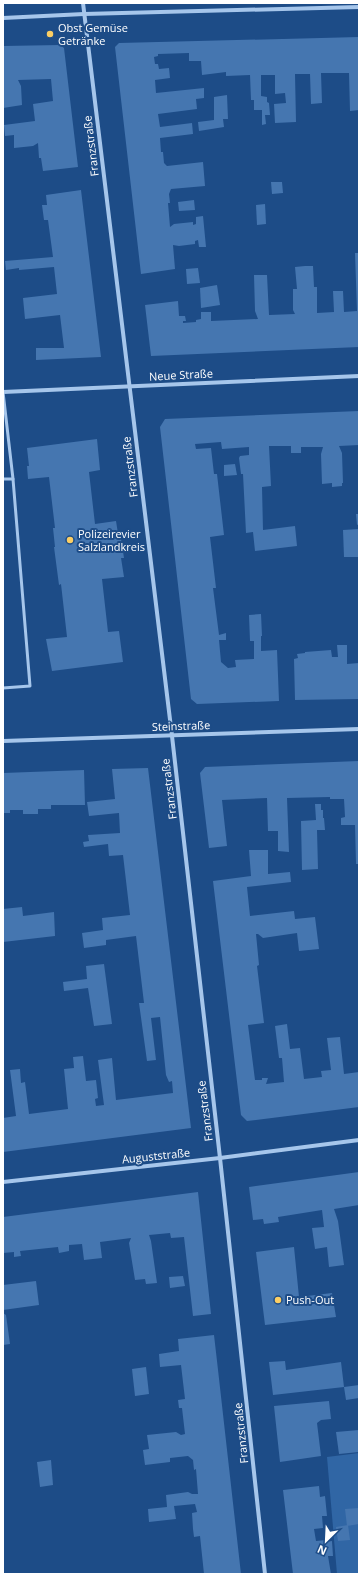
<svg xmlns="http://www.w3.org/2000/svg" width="362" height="1577" font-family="'Open Sans',sans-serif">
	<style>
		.green { fill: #3066a5 }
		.building { fill: #4576b0 }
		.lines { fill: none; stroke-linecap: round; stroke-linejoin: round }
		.lane { stroke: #a6c6eb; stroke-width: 3 }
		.street { stroke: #a6c6eb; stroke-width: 4 }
		.poi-dot { fill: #fbce64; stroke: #1d4c87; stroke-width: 1.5 }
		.labels { text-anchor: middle; stroke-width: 4; stroke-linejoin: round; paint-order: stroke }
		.poi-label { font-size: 11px; fill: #fff; stroke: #1d4c87; text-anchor: start }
		.street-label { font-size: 11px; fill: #fff; stroke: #1d4c87 }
	</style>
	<rect width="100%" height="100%" fill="#1d4c87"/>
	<polygon class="green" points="359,1453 359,1574 337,1574 327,1457"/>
	<g class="building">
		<polygon points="359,37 359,110 350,111 349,73 321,73 322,103 311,104 310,74 295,74 296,122 275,123 274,104 286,103 285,93 275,94 275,75 261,75 261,96 267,97 267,102 269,103 270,115 265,115 266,124 262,125 262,110 254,110 254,100 251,100 250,75 226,76 226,72 202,75 201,61 189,61 189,53 158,54 158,56 154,57 155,64 158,64 159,69 169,68 170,78 155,80 156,93 204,88 204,98 196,99 197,109 158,114 160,127 192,123 193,134 160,138 161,152 163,152 164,163 167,166 203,162 205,186 171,189 169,194 170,203 168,203 170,227 174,224 193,222 193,225 196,224 196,217 203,216 206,247 199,247 198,240 195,241 195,244 179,246 173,245 175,269 141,274 115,47 119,43"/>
		<polygon points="60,45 64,48 78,167 43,171 41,158 39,158 38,143 33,146 14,148 14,135 5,136 4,125 35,121 33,104 53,101 51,79 18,80 21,86 22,105 3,108 3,46"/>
		<polygon points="227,95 228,119 223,119 224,127 199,131 198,122 214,120 214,97"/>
		<polygon points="271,182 282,182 283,193 272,194"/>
		<polygon points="81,190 101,357 36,360 36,348 64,348 60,315 25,319 23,298 57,294 54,267 19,270 19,268 6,270 5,261 53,257 48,220 44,220 42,205 47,205 46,195"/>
		<polygon points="194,200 195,210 179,211 178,202"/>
		<polygon points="265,204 266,224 257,225 256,205"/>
		<polygon points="355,253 359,253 359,347 151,356 145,305 178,301 179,316 185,316 186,321 183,321 183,323 196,322 196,320 201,319 201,312 211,312 211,321 258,319 255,311 254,275 267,275 269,315 295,314 293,310 293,289 297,289 295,267 305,266 313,266 314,287 317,287 317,313 334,312 333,291 343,291 344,312 357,311"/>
		<polygon points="198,268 200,283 187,284 186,269"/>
		<polygon points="217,285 220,305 201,308 200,288"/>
		<polygon points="359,411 359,445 339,446 342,453 343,483 342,483 342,486 332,487 332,483 322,484 321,454 323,447 301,447 301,453 291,453 291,446 269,446 271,486 262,487 263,530 295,526 297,546 255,551 253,532 246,533 243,474 241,474 239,458 240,456 249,455 249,447 222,449 221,442 195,444 196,449 211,448 214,474 217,474 224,535 210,537 216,588 213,588 219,635 226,633 226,640 219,640 221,662 228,668 236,667 235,660 254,659 254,641 250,641 249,615 261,614 262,636 261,636 261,651 277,650 279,701 197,704 191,699 160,427 165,419"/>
		<polygon points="97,439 100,470 89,472 95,524 116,521 119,540 121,539 124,558 121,558 124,577 102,579 108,632 119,631 123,662 52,671 46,639 67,637 61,584 59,585 54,547 55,547 53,528 55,528 49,477 28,479 27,466 29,466 27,448"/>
		<polygon points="235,464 237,475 224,476 224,465"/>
		<polygon points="356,514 359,514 359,524 357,525"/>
		<polygon points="359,529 359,557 344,557 343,530"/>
		<polygon points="337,645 347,645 347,664 359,663 359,699 295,700 294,659 298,658 297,654 305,653 305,652 331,650 332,657 338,657"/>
		<polygon points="359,761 359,864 356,864 355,825 341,825 341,818 345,817 344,799 330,799 330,797 287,798 289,852 278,851 278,831 268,831 267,798 222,800 227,846 209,848 200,773 205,767"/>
		<polygon points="148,768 191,1128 3,1152 3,1118 16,1116 10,1070 20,1069 21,1083 25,1082 29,1114 68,1109 64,1069 74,1068 73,1057 83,1056 86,1081 96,1080 98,1098 95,1099 96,1106 104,1105 98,1060 112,1058 116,1100 173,1093 172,1081 169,1082 166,1075 160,1017 151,1018 156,1060 147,1061 139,1003 144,1003 136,936 106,940 106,945 84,948 82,933 103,930 102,918 130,915 123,855 109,856 108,844 84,847 83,842 89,841 88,835 120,833 119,813 89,816 87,802 115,799 112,769"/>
		<polygon points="84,770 85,805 51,805 51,809 38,809 38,814 23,814 23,810 10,810 10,813 3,813 3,773"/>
		<polygon points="315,804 321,804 321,810 323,810 323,818 324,818 325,830 317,830 318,869 302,870 301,821 316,820"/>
		<polygon points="249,850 268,850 268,874 290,872 291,882 247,887 250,916 294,911 295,919 315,917 319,949 299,951 297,933 263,938 258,934 256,934 259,965 257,966 264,1023 248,1025 255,1080 262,1080 262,1078 268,1078 266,1084 284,1082 282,1058 279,1058 275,1026 287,1024 290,1049 300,1048 304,1079 322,1077 321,1071 331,1070 327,1038 340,1037 344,1074 359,1072 359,1107 247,1121 241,1115 213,881 251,876"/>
		<polygon points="22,907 23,916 54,912 55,936 3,942 3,909"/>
		<polygon points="104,964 112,1024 94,1026 88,988 64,991 63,982 87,979 86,966"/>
		<polygon points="359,1172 359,1205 334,1209 338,1221 344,1265 329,1267 327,1247 315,1249 312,1228 324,1227 322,1210 278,1217 279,1222 264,1224 263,1219 253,1220 249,1187"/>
		<polygon points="198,1192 211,1314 193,1316 184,1237 171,1238 170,1233 149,1235 151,1241 157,1283 146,1284 145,1279 135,1280 129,1243 131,1238 100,1242 102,1258 84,1260 82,1244 69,1245 69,1251 59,1253 58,1247 20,1251 21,1256 14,1257 14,1252 3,1253 3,1217"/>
		<polygon points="294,1247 299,1297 332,1293 336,1317 265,1325 256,1252"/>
		<polygon points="183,1276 185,1286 170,1288 169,1277"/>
		<polygon points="36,1281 39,1305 3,1310 3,1285"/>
		<polygon points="3,1313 6,1315 10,1344 3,1345"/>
		<polygon points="214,1335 217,1361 241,1574 204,1574 200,1536 194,1537 193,1529 192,1513 197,1512 195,1504 174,1506 176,1519 149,1522 148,1509 167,1507 166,1495 188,1492 192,1494 198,1494 196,1469 194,1470 193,1460 188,1456 170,1458 170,1462 145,1465 143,1450 149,1449 147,1435 176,1432 181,1435 185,1434 182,1408 179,1408 178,1400 185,1399 181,1365 160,1367 159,1354 179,1351 178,1339"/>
		<polygon points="285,1361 286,1370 341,1362 344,1387 273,1395 269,1362"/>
		<polygon points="146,1367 149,1394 135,1396 132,1369"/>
		<polygon points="359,1385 359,1398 346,1400 344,1387"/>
		<polygon points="329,1401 331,1419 321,1420 317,1423 321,1456 280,1462 274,1406"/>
		<polygon points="359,1430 359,1452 339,1454 336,1432"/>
		<polygon points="51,1460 53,1485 40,1487 37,1462"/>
		<polygon points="319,1486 320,1497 325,1496 327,1516 322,1516 323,1528 314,1529 316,1541 326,1540 326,1542 332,1541 333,1556 328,1556 331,1574 293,1574 283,1490"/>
		<polygon points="359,1508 359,1524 347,1526 345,1509"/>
		<polygon points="348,1525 350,1540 338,1541 336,1527"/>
	</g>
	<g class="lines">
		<g class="lane">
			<polyline points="3,479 13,479"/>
			<polyline points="3,688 30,686 13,479 3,392"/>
		</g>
		<g class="street">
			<polyline points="83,3 172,736 220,1158 265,1574"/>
			<polyline points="3,18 84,14 359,7"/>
			<polyline points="3,392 359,376"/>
			<polyline points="3,741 359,729"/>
			<polyline points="3,1182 220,1158 359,1140"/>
		</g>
	</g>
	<g class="poi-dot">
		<circle cx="50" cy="34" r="4"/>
		<circle cx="70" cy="540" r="4"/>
		<circle cx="278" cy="1300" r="4"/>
	</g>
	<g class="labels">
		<g class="poi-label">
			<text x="58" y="32">Obst Gemüse<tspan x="58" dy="13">Getränke</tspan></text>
			<text x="78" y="538">Polizeirevier<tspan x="78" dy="13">Salzlandkreis</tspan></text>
			<text x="286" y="1304">Push-Out</text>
		</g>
		<g class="street-label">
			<text transform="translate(91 146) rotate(-97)" y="4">Franzstraße</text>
			<text transform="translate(181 375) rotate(-3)" y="4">Neue Straße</text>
			<text transform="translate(130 467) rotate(-97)" y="4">Franzstraße</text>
			<text transform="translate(181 726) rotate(-2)" y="4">Steinstraße</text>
			<text transform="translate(169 789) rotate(-97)" y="4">Franzstraße</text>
			<text transform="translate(205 1111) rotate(-97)" y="4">Franzstraße</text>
			<text transform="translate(156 1156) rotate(-6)" y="4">Auguststraße</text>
			<text transform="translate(241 1433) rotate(-96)" y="4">Franzstraße</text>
		</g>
	</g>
	<rect width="362" height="1577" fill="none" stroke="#ffffff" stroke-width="8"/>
	<g transform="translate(326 1541) rotate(204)" stroke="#1d4c87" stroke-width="3" paint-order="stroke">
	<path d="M0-3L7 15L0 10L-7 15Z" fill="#ffffff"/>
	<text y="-6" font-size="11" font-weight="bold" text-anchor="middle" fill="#ffffff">N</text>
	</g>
</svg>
